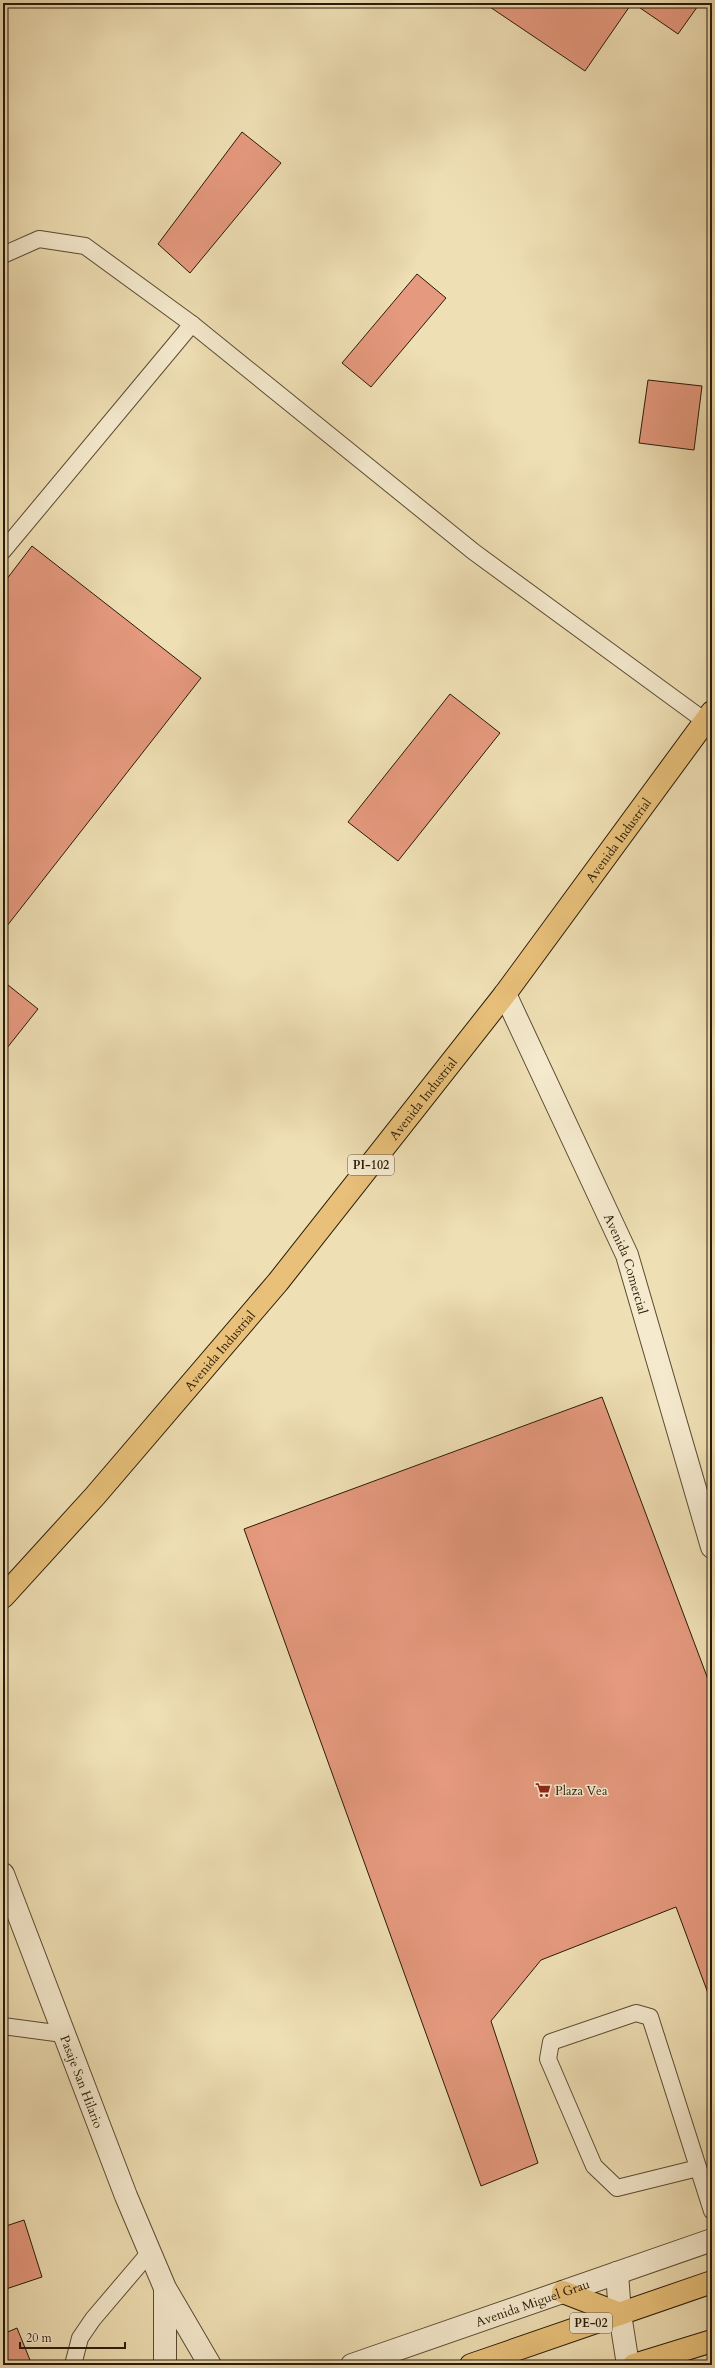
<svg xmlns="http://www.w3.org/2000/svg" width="715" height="2368" font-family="Cardo,serif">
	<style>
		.building { fill: #e5997e; stroke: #291b08 }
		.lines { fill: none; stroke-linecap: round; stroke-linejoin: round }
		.service-casing { stroke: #5a4c33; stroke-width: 18 }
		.minor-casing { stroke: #5a4c33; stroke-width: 24 }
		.primary-casing { stroke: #291b08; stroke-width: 24 }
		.trunk-casing { stroke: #291b08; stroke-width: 24 }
		.service { stroke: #f5eace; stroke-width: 16 }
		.minor { stroke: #f5eace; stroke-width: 22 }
		.primary { stroke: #e8c07a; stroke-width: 22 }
		.trunk { stroke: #e8c07a; stroke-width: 22 }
		.labels { text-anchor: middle; stroke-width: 3; stroke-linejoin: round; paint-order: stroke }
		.shield { fill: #f5eace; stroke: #665943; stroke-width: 1 }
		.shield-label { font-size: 12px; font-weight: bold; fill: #291b08 }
		.street-label { font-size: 13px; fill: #291b08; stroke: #f5eace }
		.poi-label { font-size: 13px; fill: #291b08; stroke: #f5eace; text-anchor: start }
	</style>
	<rect width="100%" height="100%" fill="#efdfb4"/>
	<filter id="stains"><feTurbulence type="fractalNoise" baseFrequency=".005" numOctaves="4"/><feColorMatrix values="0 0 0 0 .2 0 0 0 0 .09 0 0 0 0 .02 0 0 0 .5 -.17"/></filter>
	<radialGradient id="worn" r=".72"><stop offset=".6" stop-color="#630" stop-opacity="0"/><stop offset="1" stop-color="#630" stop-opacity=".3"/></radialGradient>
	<g class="building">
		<polygon points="484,3 632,3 585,71"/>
		<polygon points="633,3 700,3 678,34"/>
		<polygon points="242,132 281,163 190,273 158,244"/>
		<polygon points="417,274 446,298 371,387 342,363"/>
		<polygon points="648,380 702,386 694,450 639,443"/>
		<polygon points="32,546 201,678 3,931 3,584"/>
		<polygon points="450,694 500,733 398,861 348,822"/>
		<polygon points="3,981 38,1009 3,1053"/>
		<polygon points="602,1397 712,1690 712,2004 676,1907 541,1960 491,2021 538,2163 481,2186 244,1529"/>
		<polygon points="24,2220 42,2277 3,2290 3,2227"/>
		<polygon points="17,2328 32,2365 3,2365 3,2334"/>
	</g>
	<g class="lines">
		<defs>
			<g id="service">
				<polyline points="3,255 39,239 85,246 192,324 474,552 705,721"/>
				<polyline points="3,551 192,324"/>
				<polyline points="3,2026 63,2034"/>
				<polyline points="698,2168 617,2188 594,2166 548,2059 551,2042 636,2013 650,2017 712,2211"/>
				<polyline points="74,2361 80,2338 93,2319 150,2252"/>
			</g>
			<g id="minor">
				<path id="s1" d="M505 994 627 1255 712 1547"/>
				<path id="s2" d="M3 1874 126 2196 165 2288 210 2365"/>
				<polyline points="617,2273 620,2314 628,2365"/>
				<polyline points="165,2291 165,2365"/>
				<path id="s3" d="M352 2365 712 2240"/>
			</g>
			<g id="primary">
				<path id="s4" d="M3 1597 95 1496 278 1282 505 994 712 712"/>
			</g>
			<g id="trunk">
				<polyline points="563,2292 620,2314"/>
				<polyline points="471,2365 712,2282"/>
				<polyline points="634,2365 712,2341"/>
			</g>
		</defs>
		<use href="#service" class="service-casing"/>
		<use href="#minor" class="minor-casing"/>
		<use href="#primary" class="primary-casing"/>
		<use href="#trunk" class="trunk-casing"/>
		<use href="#service" class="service"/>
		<use href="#minor" class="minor"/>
		<use href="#primary" class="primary"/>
		<use href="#trunk" class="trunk"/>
	</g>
	<defs>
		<symbol id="supermarket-bare" viewBox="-9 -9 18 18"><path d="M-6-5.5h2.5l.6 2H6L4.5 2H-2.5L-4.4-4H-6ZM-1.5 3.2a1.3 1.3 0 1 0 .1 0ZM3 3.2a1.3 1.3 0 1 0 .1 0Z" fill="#8f2418" stroke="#f5eace" stroke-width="2.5" paint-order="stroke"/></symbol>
	</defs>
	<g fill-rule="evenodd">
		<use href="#supermarket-bare" x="532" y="1779" width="22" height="22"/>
	</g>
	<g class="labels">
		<g class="shield">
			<rect x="348" y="1155" width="46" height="20" rx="3"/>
			<rect x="570" y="2313" width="42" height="20" rx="3"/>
		</g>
		<g class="shield-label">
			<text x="371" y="1169">PI-102</text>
			<text x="591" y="2327">PE-02</text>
		</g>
		<g class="street-label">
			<text dy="5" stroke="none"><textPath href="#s4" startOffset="976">Avenida Industrial</textPath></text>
			<text dy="5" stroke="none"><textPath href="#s4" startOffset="652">Avenida Industrial</textPath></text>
			<text dy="5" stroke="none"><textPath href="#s1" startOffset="296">Avenida Comercial</textPath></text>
			<text dy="5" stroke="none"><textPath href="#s4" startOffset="328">Avenida Industrial</textPath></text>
			<text dy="5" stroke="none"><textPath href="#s2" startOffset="222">Pasaje San Hilario</textPath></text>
			<text dy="5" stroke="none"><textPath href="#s3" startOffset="191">Avenida Miguel Grau</textPath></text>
		</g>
		<g class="poi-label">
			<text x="555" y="1795">Plaza Vea</text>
		</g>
	</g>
	<rect width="715" height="2368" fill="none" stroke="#efdfb4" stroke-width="16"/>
	<rect x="4" y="4" width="707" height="2360" fill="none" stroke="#291b08" stroke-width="2"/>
	<rect x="8" y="8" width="699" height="2352" fill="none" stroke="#291b08"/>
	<path d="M20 2342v6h105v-6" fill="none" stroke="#291b08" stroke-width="2"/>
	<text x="26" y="2342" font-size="12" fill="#291b08" stroke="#f5eace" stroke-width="3" paint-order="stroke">20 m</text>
	<rect width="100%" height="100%" filter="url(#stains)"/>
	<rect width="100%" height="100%" fill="url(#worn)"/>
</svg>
